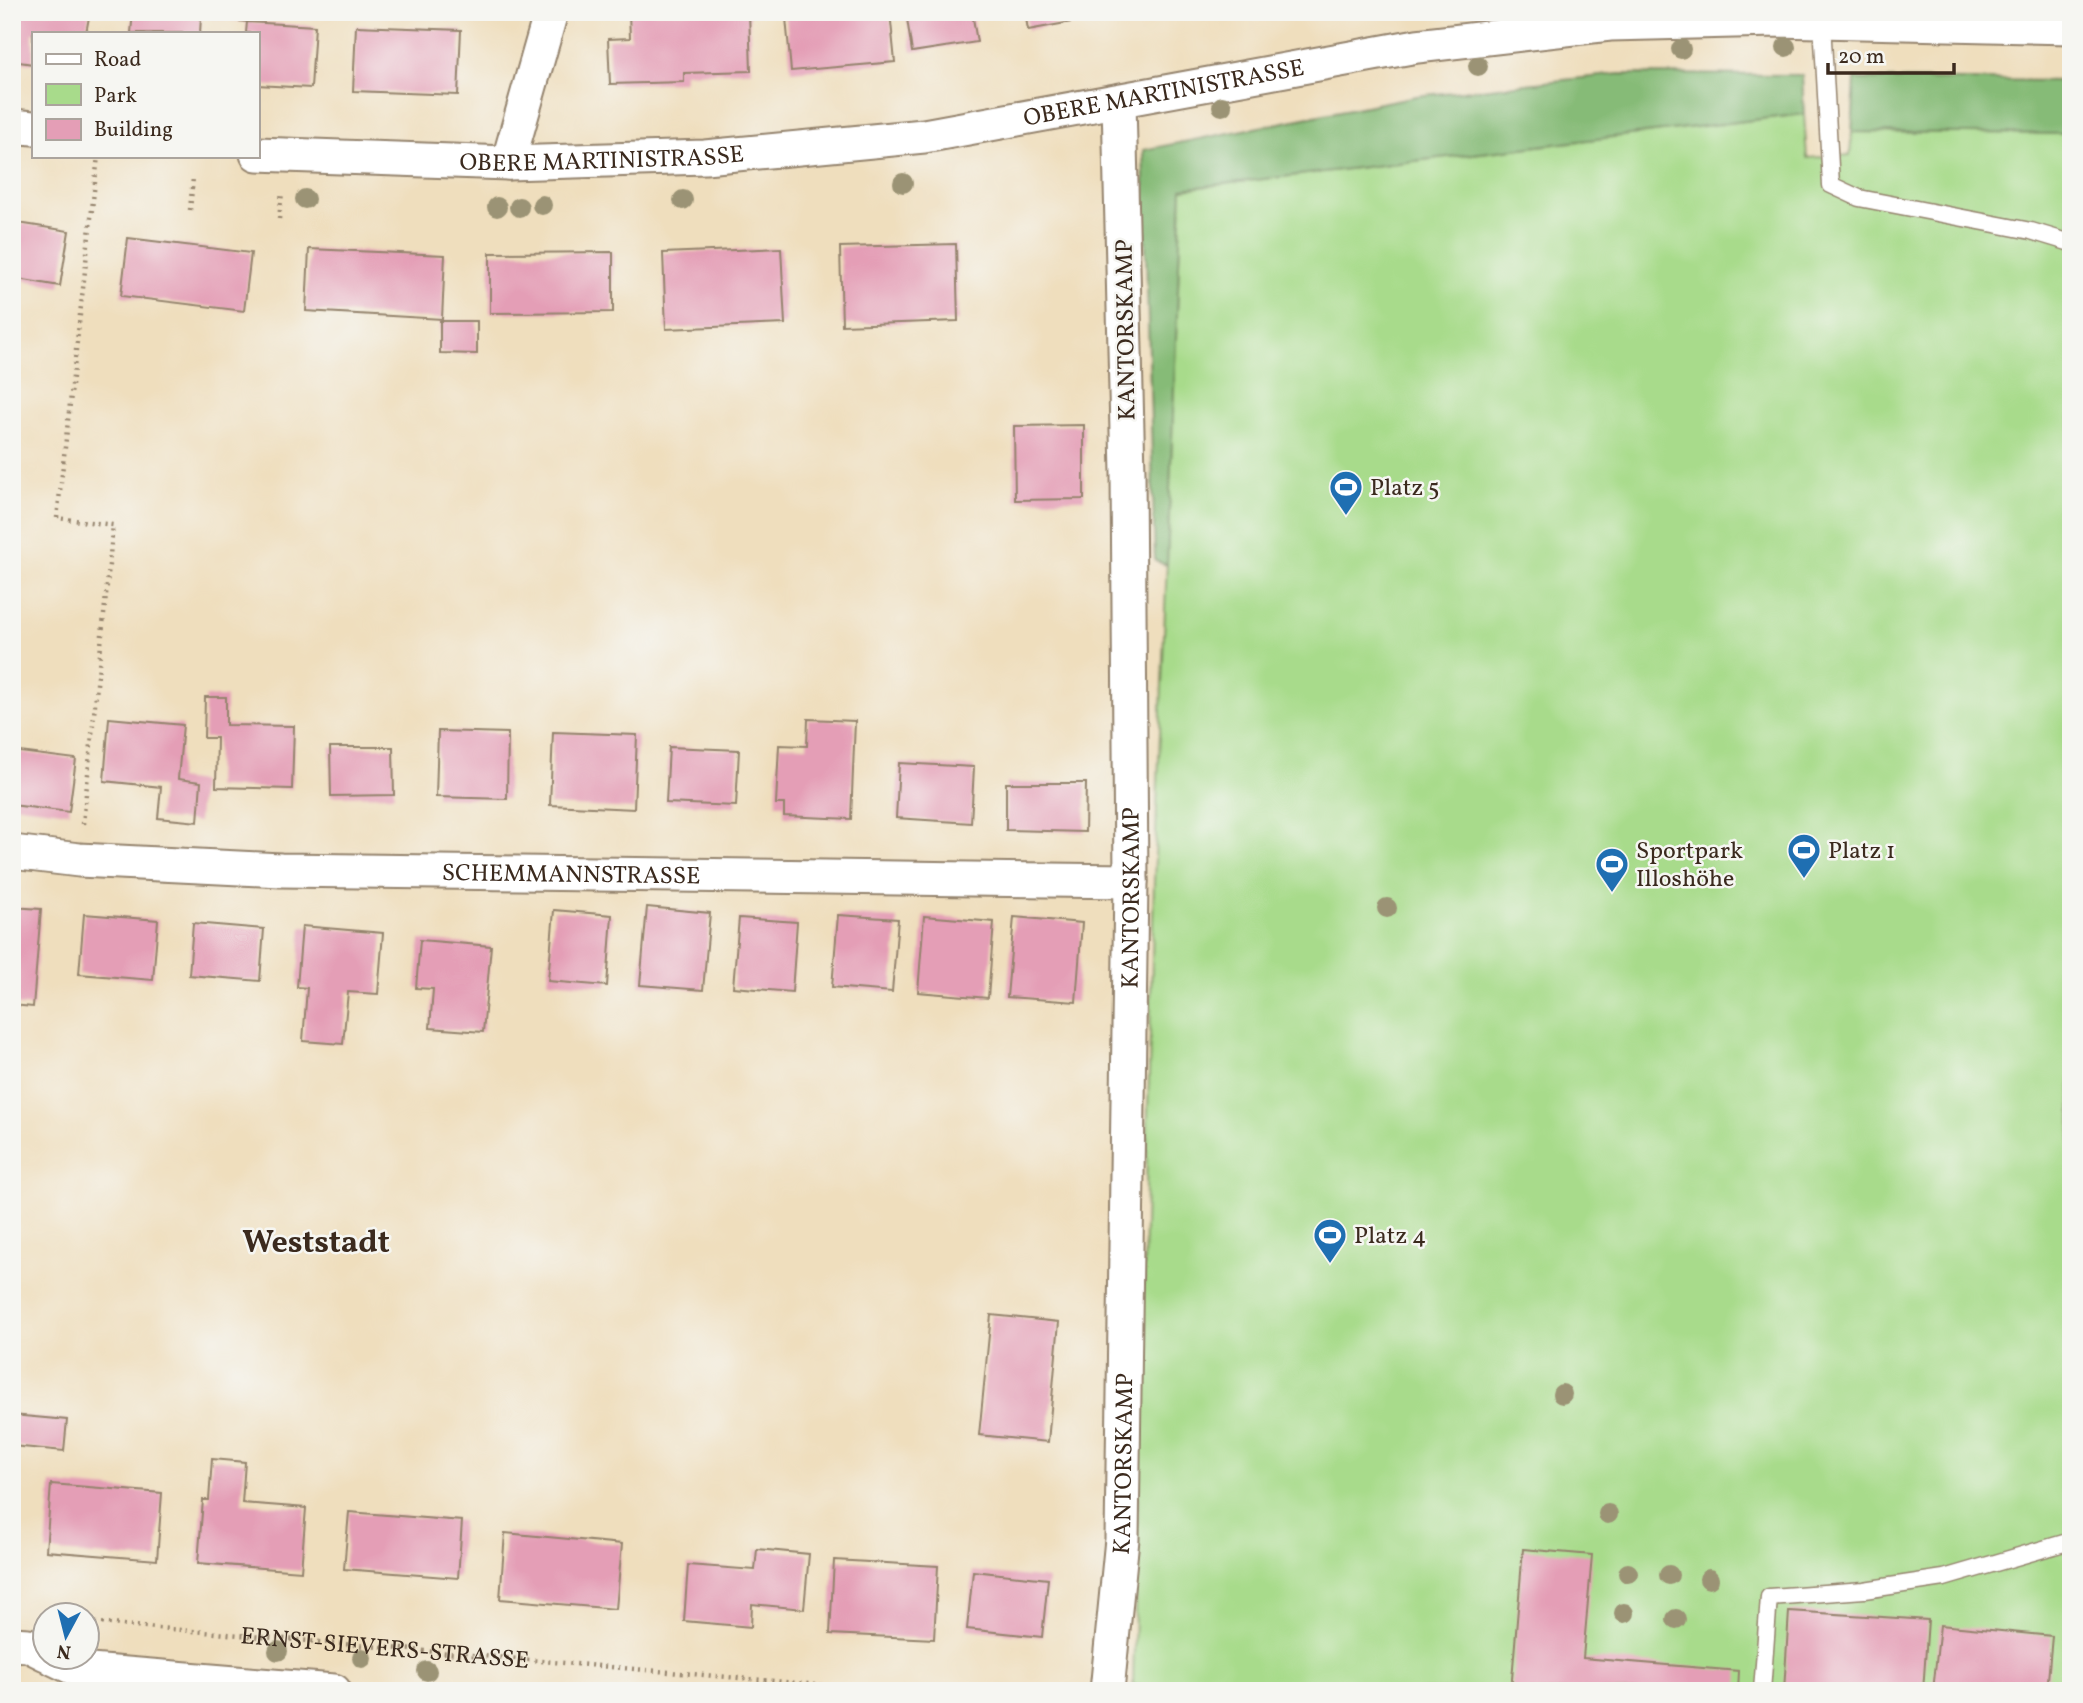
<svg xmlns="http://www.w3.org/2000/svg" width="2083" height="1703" font-family="Vollkorn,serif">
	<style>
		.green { fill: #a8db8b; stroke: #728254; stroke-width: 2 }
		.forest { fill: #86bb77; stroke: #60724a; stroke-width: 2 }
		.building { fill: #e49eb6 }
		.lines { fill: none; stroke-linecap: round; stroke-linejoin: round }
		.lane-casing { stroke: #95846e; stroke-width: 19 }
		.street-casing { stroke: #95846e; stroke-width: 37 }
		.path { stroke: #95846e; stroke-width: 4.5; stroke-dasharray: 2 5; stroke-linecap: butt }
		.lane { stroke: #fff; stroke-width: 16 }
		.street { stroke: #fff; stroke-width: 33 }
		.tree { fill: #9b9374 }
		.labels { text-anchor: middle; stroke-width: 5; stroke-linejoin: round; paint-order: stroke }
		.street-label { font-size: 24px; fill: #3b2a1e; stroke: #f6f6f2 }
		.poi-label { font-size: 24px; fill: #3b2a1e; stroke: #f6f6f2; text-anchor: start }
		.district-label { font-size: 32px; font-weight: bold; fill: #3b2a1e; stroke: #f6f6f2 }
	</style>
	<rect width="100%" height="100%" fill="#f6f6f2"/>
	<filter id="ink" filterUnits="userSpaceOnUse"><feTurbulence type="fractalNoise" baseFrequency=".0143" numOctaves="2"/><feDisplacementMap in="SourceGraphic" scale="14" xChannelSelector="R" yChannelSelector="G"/><feConvolveMatrix kernelMatrix="1 2 1 2 8 2 1 2 1" color-interpolation-filters="sRGB"/></filter>
	<filter id="wash" filterUnits="userSpaceOnUse"><feTurbulence type="fractalNoise" baseFrequency=".00686" numOctaves="4" result="noise"/><feDisplacementMap in="SourceGraphic" scale="28" xChannelSelector="R" yChannelSelector="G"/><feGaussianBlur stdDeviation="1.57" result="paint"/><feColorMatrix in="noise" values="0 0 0 0 0 0 0 0 0 0 0 0 0 0 0 0 0 1.4 0 .05"/><feComposite in="paint" operator="in"/></filter>
	<g filter="url(#wash)">
		<rect width="100%" height="100%" fill="#efdebd"/>
		<polygon class="green" points="1804,114 1807,158 1850,155 1852,132 2071,134 2071,1691 1159,1691 1133,1685 1154,882 1182,189"/>
		<g class="forest">
			<polygon points="1619,74 1802,75 1804,114 1182,189 1167,565 1155,561 1143,150 1416,96"/>
			<polygon points="1855,79 2071,81 2071,134 1852,132"/>
		</g>
		<g id="blocks">
			<g class="building">
				<polygon points="12,12 90,12 86,33 33,33 33,64 12,61"/>
				<polygon points="133,12 201,17 200,33 131,33"/>
				<polygon points="201,12 248,12 247,22 201,17"/>
				<polygon points="629,12 749,12 751,71 684,73 684,82 610,84 608,39 630,38"/>
				<polygon points="783,12 890,12 895,62 791,71 786,18 784,18"/>
				<polygon points="906,12 972,12 977,42 912,52"/>
				<polygon points="1025,12 1113,12 1114,14 1028,30"/>
				<polygon points="247,22 315,26 311,88 257,85 257,33 246,33"/>
				<polygon points="356,26 461,30 458,95 353,91"/>
				<polygon points="12,222 69,231 60,286 12,278"/>
				<polygon points="128,238 251,253 244,311 121,296"/>
				<polygon points="956,244 958,321 842,325 840,247"/>
				<polygon points="781,248 785,324 666,329 663,253"/>
				<polygon points="309,249 445,255 442,319 306,311"/>
				<polygon points="613,252 613,312 490,313 490,253"/>
				<polygon points="440,321 477,321 477,354 440,353"/>
				<polygon points="1084,425 1084,499 1015,500 1014,426"/>
				<polygon points="205,697 226,697 226,725 294,726 292,789 216,787 217,738 204,738"/>
				<polygon points="109,718 183,725 178,779 201,782 198,822 158,818 161,787 104,781"/>
				<polygon points="808,719 855,721 851,819 784,816 784,804 776,804 779,745 807,746"/>
				<polygon points="438,731 508,733 507,799 436,797"/>
				<polygon points="553,732 637,735 634,809 550,805"/>
				<polygon points="330,747 393,747 394,795 331,796"/>
				<polygon points="669,747 739,750 736,806 666,803"/>
				<polygon points="12,751 76,759 69,812 12,805"/>
				<polygon points="899,763 974,767 971,823 896,818"/>
				<polygon points="1006,783 1086,783 1085,832 1006,830"/>
				<polygon points="12,907 41,909 33,1007 12,1005"/>
				<polygon points="647,907 710,913 703,990 640,985"/>
				<polygon points="554,910 612,915 607,986 548,981"/>
				<polygon points="84,914 158,920 153,980 79,974"/>
				<polygon points="838,915 898,919 892,992 832,987"/>
				<polygon points="924,916 994,922 988,998 918,992"/>
				<polygon points="1014,917 1082,923 1076,1002 1007,997"/>
				<polygon points="739,918 797,922 792,992 733,987"/>
				<polygon points="193,923 264,929 260,981 189,975"/>
				<polygon points="302,926 383,933 378,994 348,992 343,1044 303,1041 307,988 297,987"/>
				<polygon points="420,940 491,946 483,1032 430,1028 433,989 416,988"/>
				<polygon points="991,1315 1059,1322 1048,1442 979,1435"/>
				<polygon points="12,1415 67,1420 64,1451 12,1446"/>
				<polygon points="212,1459 245,1462 242,1503 306,1508 301,1571 198,1563 203,1500 209,1500"/>
				<polygon points="51,1484 162,1493 157,1560 46,1551"/>
				<polygon points="349,1512 462,1521 458,1578 344,1569"/>
				<polygon points="505,1533 622,1544 616,1609 500,1599"/>
				<polygon points="757,1549 809,1554 804,1609 752,1604 751,1627 684,1621 688,1565 755,1570"/>
				<polygon points="1523,1549 1592,1555 1583,1658 1739,1671 1738,1691 1511,1691"/>
				<polygon points="834,1560 938,1566 934,1639 830,1634"/>
				<polygon points="973,1571 1048,1579 1042,1637 967,1629"/>
				<polygon points="1789,1611 1928,1620 1923,1691 1784,1691"/>
				<polygon points="1940,1625 2052,1636 2047,1691 1933,1691"/>
			</g>
		</g>
	</g>
	<g filter="url(#ink)">
		<use href="#blocks" fill-opacity="0" stroke="#95846e" stroke-width="2"/>
		<g class="lines">
			<defs>
				<g id="lane">
					<polyline points="1822,22 1831,185 1859,198 2031,231 2071,243"/>
					<polyline points="1762,1691 1769,1597 1864,1590 1944,1578 2071,1541"/>
				</g>
				<g id="street">
					<polyline points="12,126 33,128"/>
					<path id="s2" d="M257 154 508 163 705 157 924 136 1417 46 1610 24 1776 20 2071 27"/>
					<polyline points="508,163 551,12"/>
					<path id="s3" d="M12 852 79 860 281 870 1131 881"/>
					<polyline points="12,1644 28,1645 46,1654"/>
					<polyline points="53,1658 78,1670 334,1691"/>
					<path id="s4" d="M1107 1691 1122 1539 1131 881 1128 473 1119 102"/>
				</g>
			</defs>
			<use href="#lane" class="lane-casing"/>
			<use href="#street" class="street-casing"/>
			<g class="path">
				<polyline points="12,188 15,163"/>
				<polyline points="190,210 193,178"/>
				<polyline points="279,219 282,192"/>
				<polyline points="83,824 113,525 57,518 98,156"/>
				<path id="s1" d="M88 1622 890 1691"/>
			</g>
			<use href="#lane" class="lane"/>
			<use href="#street" class="street"/>
		</g>
		<g class="tree">
			<circle cx="1786" cy="47" r="10"/>
			<circle cx="1681" cy="49" r="10"/>
			<circle cx="1478" cy="66" r="10"/>
			<circle cx="1222" cy="106" r="10"/>
			<circle cx="903" cy="183" r="10"/>
			<circle cx="305" cy="199" r="10"/>
			<circle cx="683" cy="200" r="10"/>
			<circle cx="542" cy="205" r="10"/>
			<circle cx="497" cy="207" r="10"/>
			<circle cx="519" cy="207" r="10"/>
			<circle cx="1387" cy="908" r="10"/>
			<circle cx="1562" cy="1394" r="10"/>
			<circle cx="1608" cy="1514" r="10"/>
			<circle cx="1628" cy="1573" r="10"/>
			<circle cx="1669" cy="1575" r="10"/>
			<circle cx="1709" cy="1579" r="10"/>
			<circle cx="1624" cy="1613" r="10"/>
			<circle cx="1676" cy="1619" r="10"/>
			<circle cx="278" cy="1651" r="10"/>
			<circle cx="362" cy="1658" r="10"/>
			<circle cx="427" cy="1671" r="10"/>
		</g>
	</g>
	<defs>
		<symbol id="stadium-pin" viewBox="-11 -11 22 30"><path d="M0 17L-7.5 6A9.5 9.5 0 1 1 7.5 6Z" fill="#1f6fb2" stroke="#f6f6f2"/><path d="M0-5a6.5 5 0 1 0 0 10a6.5 5 0 1 0 0-10ZM-3.5-1.8h7v3.6h-7Z" fill="#fff"/></symbol>
	</defs>
	<g fill-rule="evenodd">
		<use href="#stadium-pin" x="1327" y="468" width="38" height="52"/>
		<use href="#stadium-pin" x="1785" y="831" width="38" height="52"/>
		<use href="#stadium-pin" x="1593" y="845" width="38" height="52"/>
		<use href="#stadium-pin" x="1311" y="1216" width="38" height="52"/>
	</g>
	<g class="labels">
		<g class="street-label">
			<text dy="8" stroke="none"><textPath href="#s2" startOffset="912">OBERE MARTINISTRASSE</textPath></text>
			<text dy="8" stroke="none"><textPath href="#s2" startOffset="345">OBERE MARTINISTRASSE</textPath></text>
			<text transform="translate(1125 330) rotate(-91)" y="8">KANTORSKAMP</text>
			<text dy="8" stroke="none"><textPath href="#s3" startOffset="560">SCHEMMANNSTRASSE</textPath></text>
			<text dy="8" stroke="none"><textPath href="#s4" startOffset="794">KANTORSKAMP</textPath></text>
			<text dy="8" stroke="none"><textPath href="#s4" startOffset="228">KANTORSKAMP</textPath></text>
			<text dy="8" stroke="none"><textPath href="#s1" startOffset="298">ERNST-SIEVERS-STRASSE</textPath></text>
		</g>
		<g class="poi-label">
			<text x="1370" y="495">Platz 5</text>
			<text x="1636" y="858">Sportpark<tspan x="1636" dy="28">Illoshöhe</tspan></text>
			<text x="1828" y="858">Platz 1</text>
			<text x="1354" y="1243">Platz 4</text>
		</g>
		<g class="district-label">
			<text x="316" y="1252">Weststadt</text>
		</g>
	</g>
	<rect width="2083" height="1703" fill="none" stroke="#f6f6f2" stroke-width="42"/>
	<rect x="32" y="32" width="228" height="126" fill="#f6f6f2" stroke="#aba49d" stroke-width="2"/>
	<rect x="46" y="54" width="35" height="10" fill="#ffffff" stroke="#aba49d" stroke-width="2"/>
	<text x="94" y="66" font-size="21" fill="#3b2a1e">Road</text>
	<rect x="46" y="84" width="35" height="21" fill="#a8db8b" stroke="#aba49d" stroke-width="2"/>
	<text x="94" y="102" font-size="21" fill="#3b2a1e">Park</text>
	<rect x="46" y="119" width="35" height="21" fill="#e49eb6" stroke="#aba49d" stroke-width="2"/>
	<text x="94" y="136" font-size="21" fill="#3b2a1e">Building</text>
	<g transform="translate(66 1636) rotate(187)"><circle r="33" fill="#f6f6f2" stroke="#aba49d" stroke-width="2"/>
	<path d="M0-5L12 26L0 18L-12 26Z" fill="#1f6fb2"/>
	<text y="-10" font-size="19" font-weight="bold" text-anchor="middle" fill="#3b2a1e">N</text>
	</g>
	<path d="M1828 63v10h126v-10" fill="none" stroke="#3b2a1e" stroke-width="3.5"/>
	<text x="1838" y="63" font-size="21" fill="#3b2a1e" stroke="#f6f6f2" stroke-width="5" paint-order="stroke">20 m</text>
</svg>
